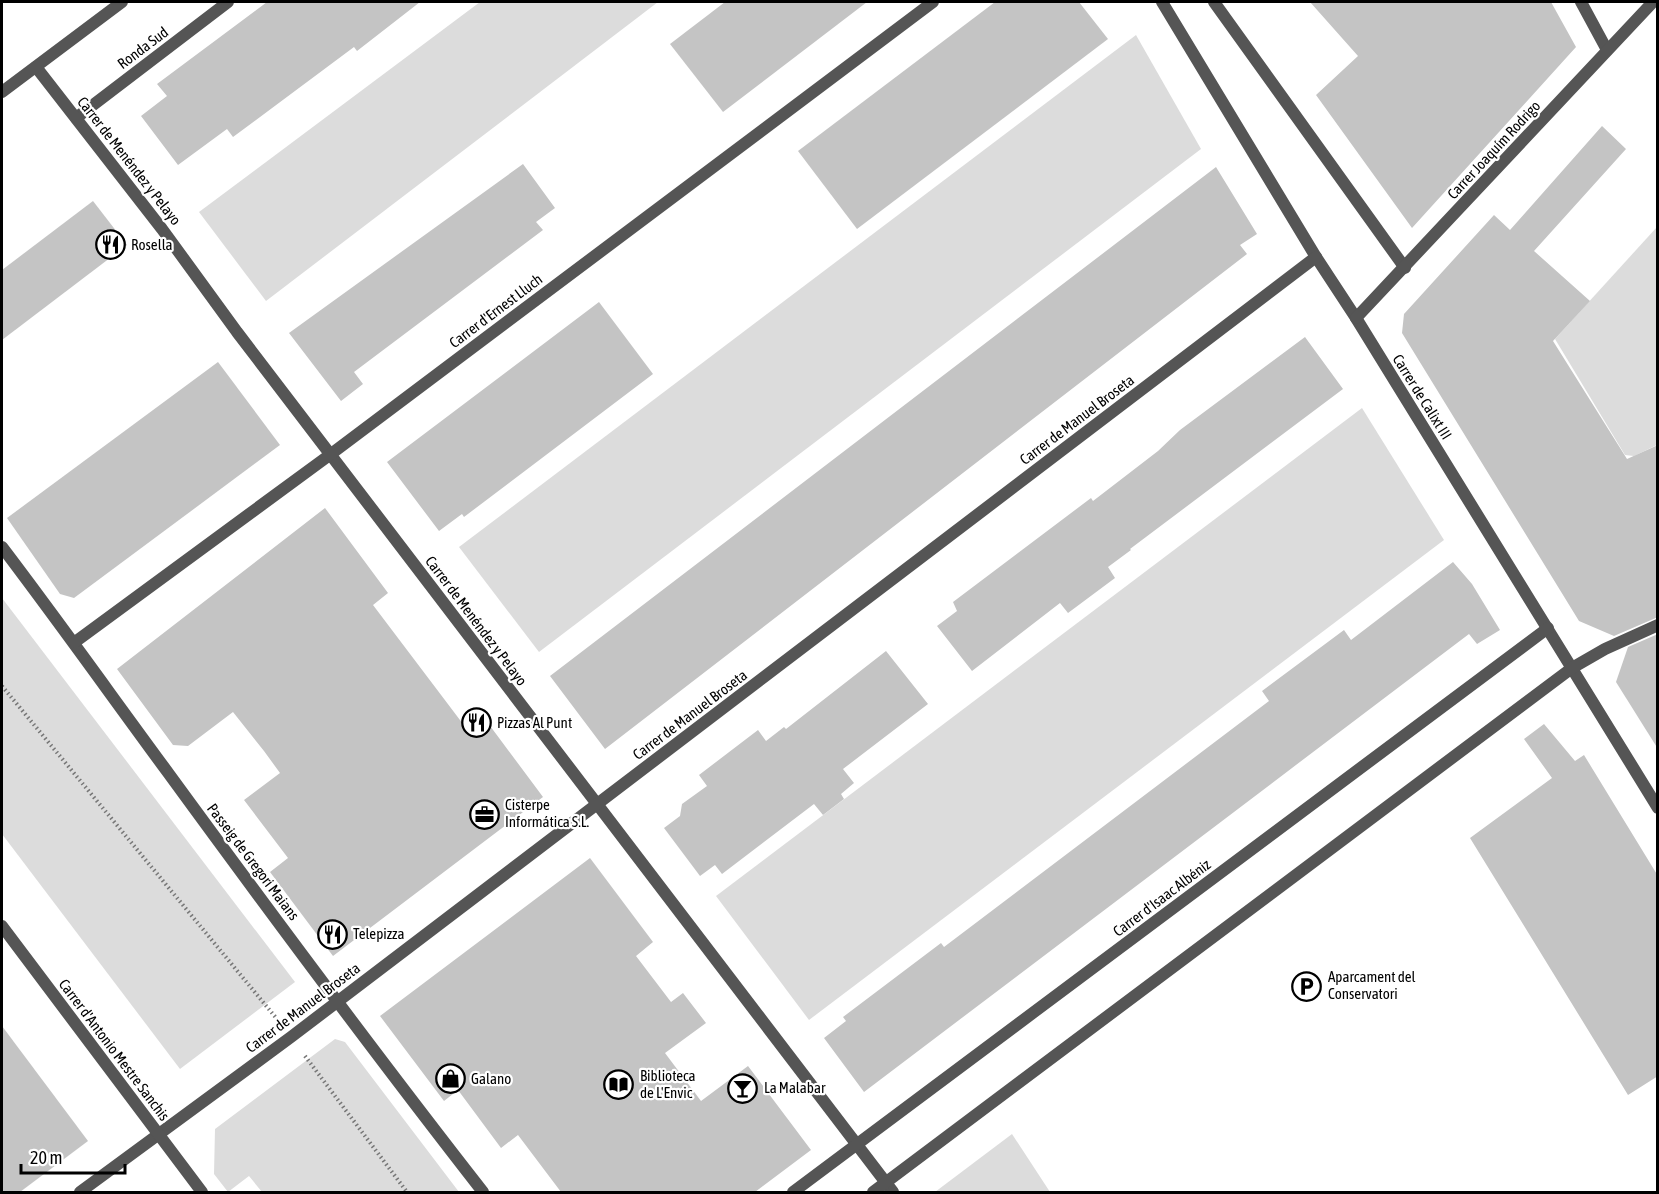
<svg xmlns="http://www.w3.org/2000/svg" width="1659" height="1194" font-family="'Asap Condensed',sans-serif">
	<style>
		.green { fill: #dcdcdc }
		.building { fill: #c4c4c4 }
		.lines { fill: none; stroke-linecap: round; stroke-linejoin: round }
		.path { stroke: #777; stroke-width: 4; stroke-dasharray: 1.5 3; stroke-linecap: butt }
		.service { stroke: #555; stroke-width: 12 }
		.minor { stroke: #555; stroke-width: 12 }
		.tertiary { stroke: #555; stroke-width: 12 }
		.labels { text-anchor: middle; stroke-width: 4.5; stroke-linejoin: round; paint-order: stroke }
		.street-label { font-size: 15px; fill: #000; stroke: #fff }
		.poi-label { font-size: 15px; fill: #000; stroke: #fff; text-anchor: start }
	</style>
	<rect width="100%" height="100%" fill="#fff"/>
	<g class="green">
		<polygon points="480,2 658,2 266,301 199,212"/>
		<polygon points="1136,35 1201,149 539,652 459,547"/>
		<polygon points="1657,227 1657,445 1634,456 1625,455 1555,339"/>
		<polygon points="1362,408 1444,540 809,1020 716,896"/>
		<polygon points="2,598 295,982 180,1069 2,834"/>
		<polygon points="335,1039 345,1042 459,1192 262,1192 249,1176 228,1192 214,1174 215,1129"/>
		<polygon points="1012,1134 1050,1192 935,1192"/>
	</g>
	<g class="building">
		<polygon points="267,2 420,2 357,51 354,47 233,137 227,129 178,165 141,116 167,96 157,84"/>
		<polygon points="725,2 867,2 723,112 670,44"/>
		<polygon points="995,2 1079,2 1108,39 857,229 798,151"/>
		<polygon points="1310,2 1551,2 1576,47 1412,228 1316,95 1358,56"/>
		<polygon points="1602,126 1626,149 1534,251 1590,301 1553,341 1627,459 1658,445 1658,617 1614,636 1579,621 1402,333 1404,314 1494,215 1510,230"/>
		<polygon points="523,164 555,208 536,222 543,230 354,372 363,384 341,401 289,333"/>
		<polygon points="1216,167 1257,234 1240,245 1247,254 605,749 550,676"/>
		<polygon points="93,201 127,245 2,340 2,270"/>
		<polygon points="599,302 653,374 464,517 462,514 439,531 387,462"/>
		<polygon points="1305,337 1343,389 1130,549 1131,550 1108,567 1115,578 1068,613 1060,603 972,671 937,626 957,611 953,602 1091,498 1093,501 1158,451 1180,430"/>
		<polygon points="218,362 280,445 74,598 60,594 7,518"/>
		<polygon points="325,508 388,593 373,605 463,724 479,711 543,797 333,956 270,872 288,858 244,800 280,773 264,751 233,712 188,746 173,745 117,669"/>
		<polygon points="1453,562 1472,584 1500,630 1477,644 1469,634 864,1092 824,1038 846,1021 843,1017 941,943 944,947 1269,701 1262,691 1344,630 1351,640"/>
		<polygon points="1658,634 1658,749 1616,682 1628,647"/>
		<polygon points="886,651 928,704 843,769 854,783 841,794 844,799 823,815 814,804 722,874 715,865 700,876 664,828 680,816 682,804 707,786 699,775 758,730 766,741 784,727 786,729"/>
		<polygon points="1544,724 1575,761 1584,755 1658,876 1658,1076 1628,1095 1470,838 1552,778 1524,739"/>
		<polygon points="590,858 653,942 636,956 671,1002 683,993 706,1023 665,1053 701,1101 748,1066 811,1150 755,1192 561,1192 518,1135 501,1148 458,1090 444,1101 380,1016"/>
		<polygon points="2,1026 88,1141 20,1192 2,1192"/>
	</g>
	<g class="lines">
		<g class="path">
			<polyline points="2,686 277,1019"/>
			<polyline points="305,1056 407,1192"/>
		</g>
		<polyline class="service" points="76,118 228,2"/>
		<g class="minor">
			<polyline points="1162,2 1316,257 1356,318 1658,808"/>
			<polyline points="1214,2 1405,268"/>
			<polyline points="1581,2 1607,50"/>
			<polyline points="36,67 162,229 237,332 893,1192"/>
			<polyline points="1356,318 1653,2"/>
			<path d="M2 547C59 622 113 698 169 774 272 915 376 1055 483 1192"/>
			<polyline points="75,642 331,454 933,2"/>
			<polyline points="80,1192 291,1037 1316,257"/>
			<polyline points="793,1192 1548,628"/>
			<polyline points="873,1192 1572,668 1605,649 1658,625"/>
		</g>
		<g class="tertiary">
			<polyline points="2,92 122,2"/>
			<polyline points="2,926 202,1192"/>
		</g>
	</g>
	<defs>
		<symbol id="restaurant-ring" viewBox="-11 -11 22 22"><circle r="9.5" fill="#fff" stroke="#000" stroke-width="1.5"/><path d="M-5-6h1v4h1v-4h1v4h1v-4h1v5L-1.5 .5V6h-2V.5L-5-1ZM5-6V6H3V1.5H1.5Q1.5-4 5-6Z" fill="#000"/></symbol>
		<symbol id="office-ring" viewBox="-11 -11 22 22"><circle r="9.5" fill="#fff" stroke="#000" stroke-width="1.5"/><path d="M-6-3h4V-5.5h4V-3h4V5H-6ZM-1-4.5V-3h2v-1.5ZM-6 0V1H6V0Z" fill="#000"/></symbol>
		<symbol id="parking-ring" viewBox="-11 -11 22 22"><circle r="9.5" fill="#fff" stroke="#000" stroke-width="1.5"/><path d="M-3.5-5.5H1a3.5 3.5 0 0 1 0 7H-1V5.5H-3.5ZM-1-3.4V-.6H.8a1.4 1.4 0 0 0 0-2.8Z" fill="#000"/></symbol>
		<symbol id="shop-ring" viewBox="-11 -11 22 22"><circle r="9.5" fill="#fff" stroke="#000" stroke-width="1.5"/><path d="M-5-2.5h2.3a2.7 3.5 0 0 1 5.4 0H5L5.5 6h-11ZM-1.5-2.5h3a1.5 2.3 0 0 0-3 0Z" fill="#000"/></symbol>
		<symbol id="library-ring" viewBox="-11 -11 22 22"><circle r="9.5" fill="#fff" stroke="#000" stroke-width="1.5"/><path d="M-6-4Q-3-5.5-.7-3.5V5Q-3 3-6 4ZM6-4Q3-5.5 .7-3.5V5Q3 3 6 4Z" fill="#000"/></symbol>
		<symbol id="bar-ring" viewBox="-11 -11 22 22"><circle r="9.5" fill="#fff" stroke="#000" stroke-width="1.5"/><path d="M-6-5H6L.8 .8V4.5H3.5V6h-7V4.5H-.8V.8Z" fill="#000"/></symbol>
	</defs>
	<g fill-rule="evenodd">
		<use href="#restaurant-ring" x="94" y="228" width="33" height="33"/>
		<use href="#restaurant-ring" x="460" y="706" width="33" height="33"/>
		<use href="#office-ring" x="468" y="798" width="33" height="33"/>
		<use href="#restaurant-ring" x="316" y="918" width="33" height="33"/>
		<use href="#parking-ring" x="1290" y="970" width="33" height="33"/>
		<use href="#shop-ring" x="434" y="1062" width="33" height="33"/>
		<use href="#library-ring" x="602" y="1068" width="33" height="33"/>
		<use href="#bar-ring" x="726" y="1072" width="33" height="33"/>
	</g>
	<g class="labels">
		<g class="street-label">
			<text transform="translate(143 48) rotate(-37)" y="5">Ronda Sud</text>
			<text transform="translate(1494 150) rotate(-47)" y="5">Carrer Joaquím Rodrigo</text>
			<text transform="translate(129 161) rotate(52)" y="5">Carrer de Menéndez y Pelayo</text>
			<text transform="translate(496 311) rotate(-37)" y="5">Carrer d'Ernest Lluch</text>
			<text transform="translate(1422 397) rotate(58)" y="5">Carrer de Calixt III</text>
			<text transform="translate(1077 420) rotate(-37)" y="5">Carrer de Manuel Broseta</text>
			<text transform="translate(476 621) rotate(53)" y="5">Carrer de Menéndez y Pelayo</text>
			<text transform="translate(690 715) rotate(-37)" y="5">Carrer de Manuel Broseta</text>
			<text transform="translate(253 862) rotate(53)" y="5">Passeig de Gregori Maians</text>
			<text transform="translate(1162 898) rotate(-37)" y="5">Carrer d'Isaac Albéniz</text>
			<text transform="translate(303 1008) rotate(-37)" y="5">Carrer de Manuel Broseta</text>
			<text transform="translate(114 1050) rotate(53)" y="5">Carrer d'Antonio Mestre Sanchis</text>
		</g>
		<g class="poi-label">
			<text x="131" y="250">Rosella</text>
			<text x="497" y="728">Pizzas Al Punt</text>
			<text x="505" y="810">Cisterpe<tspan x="505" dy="17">Informática S.L.</tspan></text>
			<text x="353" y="939">Telepizza</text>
			<text x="1328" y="982">Aparcament del<tspan x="1328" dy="17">Conservatori</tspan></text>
			<text x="640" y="1081">Biblioteca<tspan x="640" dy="17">de L'Envic</tspan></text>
			<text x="471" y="1084">Galano</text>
			<text x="764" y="1093">La Malabar</text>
		</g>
	</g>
	<rect width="1659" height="1194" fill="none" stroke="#000000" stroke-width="6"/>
	<path d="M21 1164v9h104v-9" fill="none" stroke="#000000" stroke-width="3"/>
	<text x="30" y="1164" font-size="18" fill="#000000" stroke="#ffffff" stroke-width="4.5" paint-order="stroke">20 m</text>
</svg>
